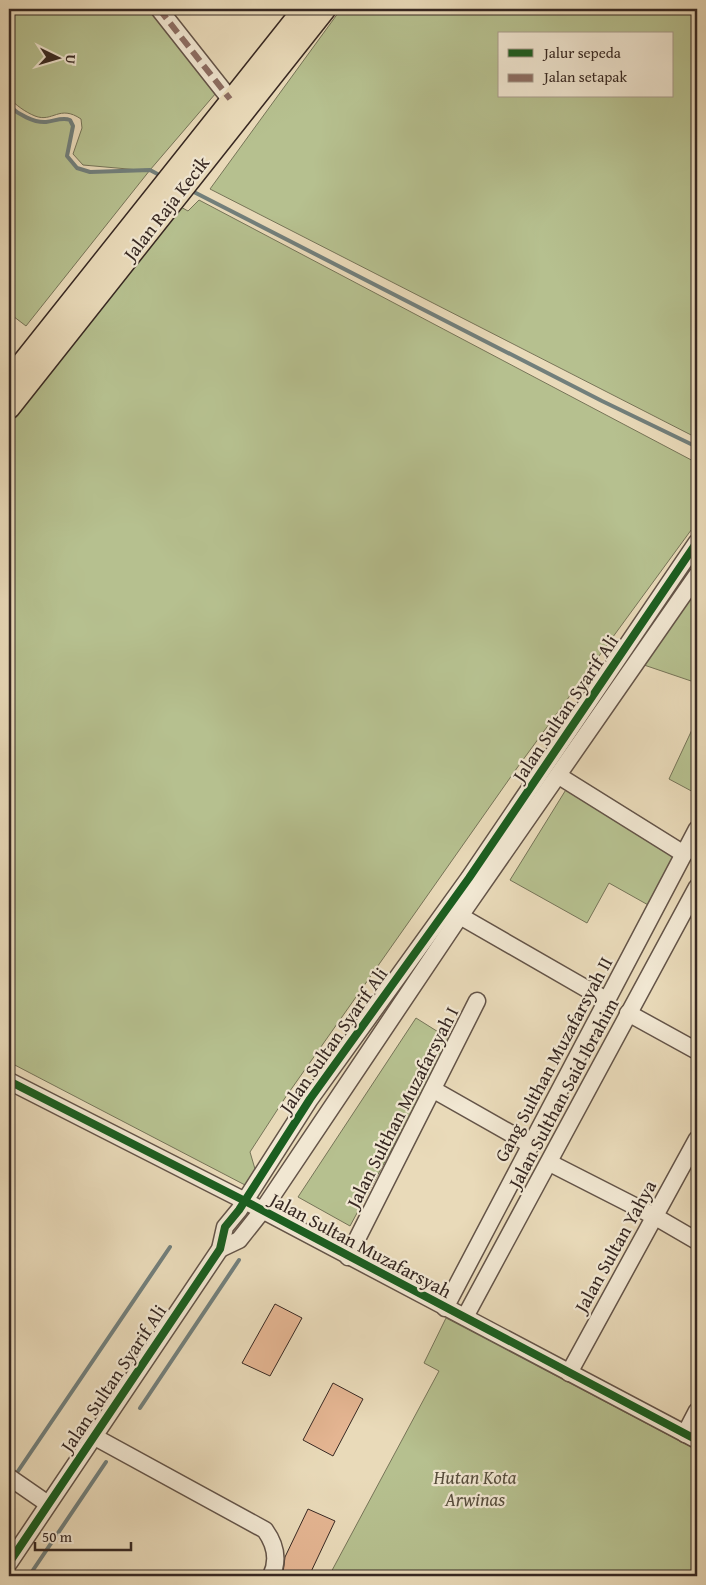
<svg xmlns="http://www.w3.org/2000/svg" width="706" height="1585" font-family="'Gentium Book Plus',serif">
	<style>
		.green { fill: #b6c08f; stroke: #767458; fill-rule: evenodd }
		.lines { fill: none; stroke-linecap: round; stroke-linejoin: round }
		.stream { stroke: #727f7b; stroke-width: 4 }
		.building { fill: #e4b592; stroke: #372822 }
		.minor-casing { stroke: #645448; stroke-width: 19 }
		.major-casing { stroke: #372822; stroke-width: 24 }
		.minor { stroke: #f1e7d2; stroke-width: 16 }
		.major { stroke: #e9dab9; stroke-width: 21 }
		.quiet { stroke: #8d6e63; stroke-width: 6; stroke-dasharray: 12 6; stroke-linecap: butt }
		.cycleway-casing { stroke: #f1e7d2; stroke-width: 11 }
		.cycleway { stroke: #1b5e20; stroke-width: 8 }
		.labels { text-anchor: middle; stroke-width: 4.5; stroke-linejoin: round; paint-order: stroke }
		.street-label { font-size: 19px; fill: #372822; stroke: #f1e7d2 }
		.park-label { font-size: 19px; font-style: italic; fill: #574e3d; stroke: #f1e7d2 }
	</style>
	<rect width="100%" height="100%" fill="#e9dab9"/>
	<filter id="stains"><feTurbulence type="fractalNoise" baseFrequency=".004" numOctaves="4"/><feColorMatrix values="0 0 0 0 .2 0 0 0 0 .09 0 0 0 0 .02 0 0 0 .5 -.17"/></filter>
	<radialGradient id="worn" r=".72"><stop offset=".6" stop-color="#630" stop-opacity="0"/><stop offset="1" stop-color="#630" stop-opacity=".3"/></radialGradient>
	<g class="green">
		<path d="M13 9H148L216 93 150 170 26 326 9 313V106C18 113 34 123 46 122 55 121 62 117 70 120L73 126 67 156 77 168 90 172 139 170 83 165 73 154 82 128 81 119C59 104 53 123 35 116 25 112 16 105 9 98V13Z"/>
		<path d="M341 9H697V438L210 189ZM500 34H672V96H500Z"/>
		<polygon points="199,200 697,463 697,522 517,768 285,1098 250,1152 255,1169 245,1185 9,1062 9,422 179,206 188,211"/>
		<polygon points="697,586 697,683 644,665"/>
		<polygon points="697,719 697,794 669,779"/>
		<polygon points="567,788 677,855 650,906 609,883 587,923 510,880"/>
		<polygon points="416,1018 451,1040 350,1226 298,1197"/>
		<polygon points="446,1318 697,1450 697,1576 329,1576 439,1371 424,1363"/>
	</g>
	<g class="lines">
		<g class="stream">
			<path d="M9 106C18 114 34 123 46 122 55 121 62 117 70 120L73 126 67 156 77 168 90 172 150 170 163 177"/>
			<polyline points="190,190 602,401 697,447"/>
			<polyline points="140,1408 239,1260"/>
			<polyline points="14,1477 170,1247"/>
			<polyline points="29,1576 106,1462"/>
		</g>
	</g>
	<g class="building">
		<polygon points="275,1304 302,1318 270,1376 242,1363"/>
		<polygon points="333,1383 363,1399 333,1456 303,1440"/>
		<polygon points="308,1509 335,1521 309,1576 291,1576 283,1573 285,1557"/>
	</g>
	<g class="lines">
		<defs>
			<g id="minor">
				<polyline points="159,9 230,99"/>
				<polyline points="559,776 684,854"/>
				<polyline points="460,916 606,1000"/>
				<polyline points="628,1013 697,1051"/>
				<polyline points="9,1081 245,1201 697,1440"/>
				<polyline points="434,1090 531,1145"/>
				<polyline points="550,1163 654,1216 697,1241"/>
				<polyline points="220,1249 239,1240 262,1211 460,916 697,575"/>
				<polyline points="348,1257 477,1001"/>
				<polyline points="445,1308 697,829"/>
				<polyline points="465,1317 697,887"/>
				<polyline points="569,1373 697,1139"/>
				<polyline points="685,1434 697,1411"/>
				<path d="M93 1436 265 1530C275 1544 279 1560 271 1576"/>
				<polyline points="9,1477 48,1504"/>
				<polyline points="9,1563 220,1249 225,1227 239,1210 310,1099 469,878 697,542"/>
			</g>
			<g id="major">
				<polyline points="9,380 304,9"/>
				<polyline points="9,408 325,9"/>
			</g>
		</defs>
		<use href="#minor" class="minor-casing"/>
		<use href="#major" class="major-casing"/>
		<use href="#minor" class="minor"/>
		<use href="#major" class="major"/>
		<polyline class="quiet" points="159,9 230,99"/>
		<defs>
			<g id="cycleway">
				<polyline points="9,1081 245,1201 697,1440"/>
				<polyline points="9,1563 220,1249 225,1227 239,1210 310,1099 469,878 697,542"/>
			</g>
		</defs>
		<use href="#cycleway" class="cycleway-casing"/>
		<use href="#cycleway" class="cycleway"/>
	</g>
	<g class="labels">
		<g class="street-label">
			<text transform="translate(166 208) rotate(-52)" y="7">Jalan Raja Kecik</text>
			<text transform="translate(565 708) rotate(-56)" y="7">Jalan Sultan Syarif Ali</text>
			<text transform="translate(333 1040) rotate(-55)" y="7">Jalan Sultan Syarif Ali</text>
			<text transform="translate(553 1059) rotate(-62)" y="7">Gang Sulthan Muzafarsyah II</text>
			<text transform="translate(563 1093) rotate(-62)" y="7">Jalan Sulthan Said Ibrahim</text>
			<text transform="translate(402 1107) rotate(-63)" y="7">Jalan Sulthan Muzafarsyah I</text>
			<text transform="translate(361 1245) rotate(28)" y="7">Jalan Sultan Muzafarsyah</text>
			<text transform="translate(615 1246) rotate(-61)" y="7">Jalan Sultan Yahya</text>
			<text transform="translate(113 1378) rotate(-56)" y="7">Jalan Sultan Syarif Ali</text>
		</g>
		<g class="park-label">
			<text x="475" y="1484">Hutan Kota<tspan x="475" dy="22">Arwinas</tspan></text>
		</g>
	</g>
	<rect width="706" height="1585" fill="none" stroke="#e9dab9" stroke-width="30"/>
	<rect x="10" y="10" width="686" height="1565" fill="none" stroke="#372822" stroke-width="2.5"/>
	<rect x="15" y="15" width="676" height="1555" fill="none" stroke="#372822"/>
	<rect x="498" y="32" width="175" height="65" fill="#f1e7d2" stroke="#a79b8c"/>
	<rect x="508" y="49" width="25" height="8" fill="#1b5e20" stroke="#a79b8c"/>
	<text x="544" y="58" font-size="15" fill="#372822">Jalur sepeda</text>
	<rect x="508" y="74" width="25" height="8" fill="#8d6e63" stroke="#a79b8c"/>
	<text x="544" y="82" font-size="15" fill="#372822">Jalan setapak</text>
	<g transform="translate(58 58) rotate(95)" stroke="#f1e7d2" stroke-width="4" paint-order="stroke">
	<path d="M0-4L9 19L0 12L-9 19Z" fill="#372822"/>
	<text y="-8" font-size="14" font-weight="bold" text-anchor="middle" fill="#372822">U</text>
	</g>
	<path d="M35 1542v8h96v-8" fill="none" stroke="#372822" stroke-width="2.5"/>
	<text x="42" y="1542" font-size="15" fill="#372822" stroke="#f1e7d2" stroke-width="4" paint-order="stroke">50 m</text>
	<rect width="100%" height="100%" filter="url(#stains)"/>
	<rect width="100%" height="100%" fill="url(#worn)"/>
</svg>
